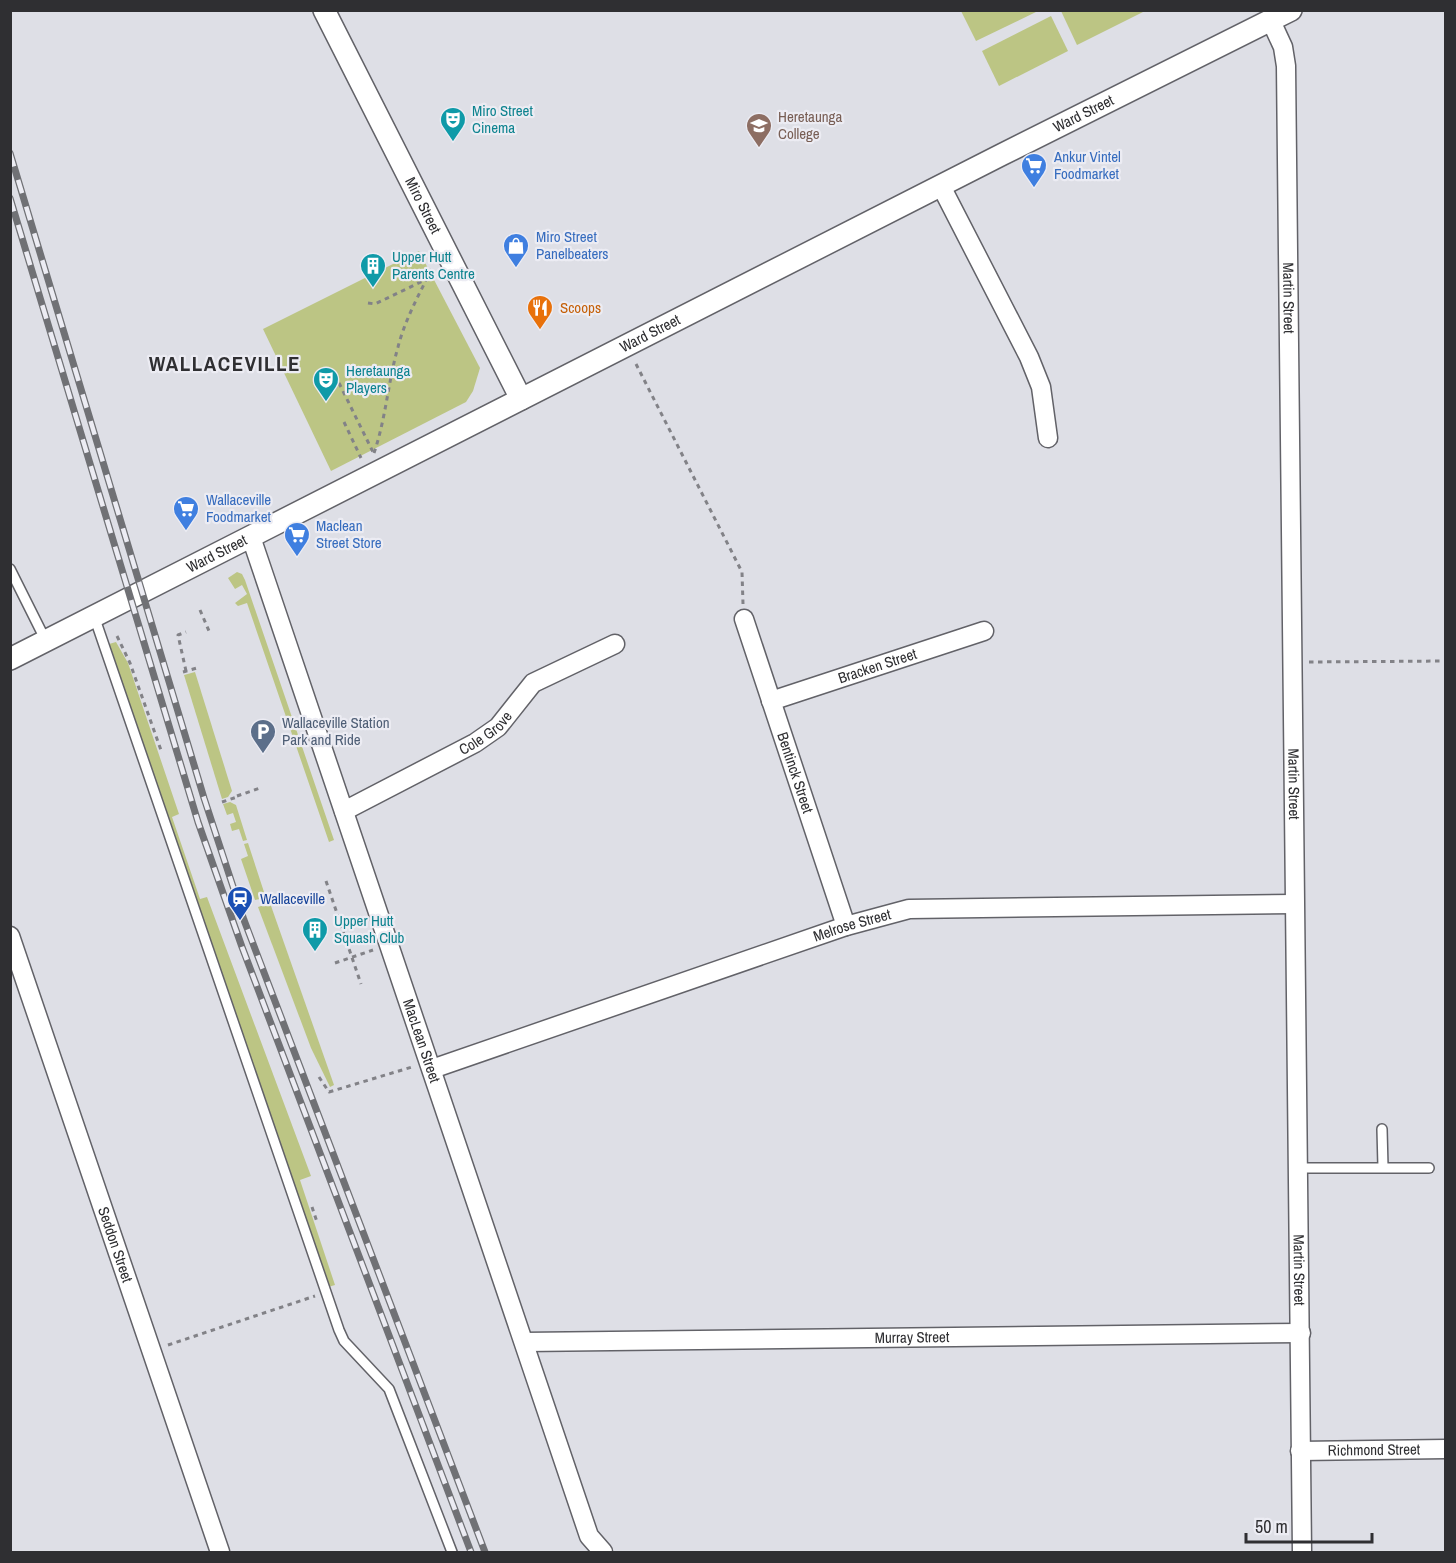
<svg xmlns="http://www.w3.org/2000/svg" width="1456" height="1563" font-family="'Archivo Narrow',sans-serif">
	<style>
		.green { fill: #bcc584 }
		.lines { fill: none; stroke-linecap: round; stroke-linejoin: round }
		.service-casing { stroke: #626268; stroke-width: 12 }
		.minor-casing { stroke: #626268; stroke-width: 21 }
		.tertiary-casing { stroke: #626268; stroke-width: 24 }
		.path { stroke: #828287; stroke-width: 3; stroke-dasharray: 4.5 4.5; stroke-linecap: butt }
		.service { stroke: #fff; stroke-width: 9 }
		.minor { stroke: #fff; stroke-width: 18 }
		.tertiary { stroke: #fff; stroke-width: 21 }
		.rail-casing { stroke: #707175; stroke-width: 7 }
		.rail { stroke: #ececf3; stroke-width: 4.5; stroke-dasharray: 14; stroke-linecap: butt }
		.labels { text-anchor: middle; stroke-width: 4.5; stroke-linejoin: round; paint-order: stroke }
		.culture-label { font-size: 15px; fill: #0d838f; stroke: #ececf3; text-anchor: start }
		.street-label { font-size: 15px; fill: #2f2f32; stroke: #ececf3 }
		.education-label { font-size: 15px; fill: #785e54; stroke: #ececf3; text-anchor: start }
		.shop-label { font-size: 15px; fill: #366cbe; stroke: #ececf3; text-anchor: start }
		.food-label { font-size: 15px; fill: #c56008; stroke: #ececf3; text-anchor: start }
		.service-label { font-size: 15px; fill: #4e5e75; stroke: #ececf3; text-anchor: start }
		.transit-label { font-size: 15px; fill: #164399; stroke: #ececf3; text-anchor: start }
		.district-label { font-size: 21px; font-weight: bold; letter-spacing: 1.5px; fill: #2f2f32; stroke: #ececf3 }
	</style>
	<rect width="100%" height="100%" fill="#dedfe6"/>
	<g class="green">
		<polygon points="961,11 1038,11 976,41"/>
		<polygon points="1061,11 1145,10 1145,11 1077,45"/>
		<polygon points="1051,16 1068,51 999,86 982,51"/>
		<polygon points="419,251 480,368 473,391 466,402 331,471 263,329"/>
		<polygon points="237,572 242,574 245,580 334,840 329,842 247,603 238,606 235,603 247,594 242,585 235,589 228,578"/>
		<polygon points="116,642 128,663 179,814 172,817 200,899 207,897 311,1176 300,1180 335,1285 328,1287 109,644"/>
		<polygon points="195,672 232,791 228,797 222,799 184,675"/>
		<polygon points="230,802 236,805 247,840 243,841 239,829 232,831 230,824 236,822 233,813 227,815 223,804"/>
		<polygon points="248,843 264,892 260,899 255,900 241,859 248,856 244,844"/>
		<polygon points="270,903 334,1085 330,1087 311,1048 258,907"/>
	</g>
	<g class="lines">
		<defs>
			<g id="service">
				<polyline points="10,569 46,641"/>
				<polyline points="94,616 339,1330 344,1341 389,1389 452,1552"/>
				<polyline points="1382,1129 1383,1167"/>
				<polyline points="1299,1168 1429,1168"/>
			</g>
			<g id="minor">
				<path id="s1" d="M1271 21 1283 47 1286 66 1302 1552"/>
				<polyline points="941,186 1029,357 1041,387 1048,438"/>
				<path id="s2" d="M251 537 589 1536 603 1552"/>
				<path id="s3" d="M744 619 846 926"/>
				<path id="s4" d="M771 701 984 631"/>
				<path id="s5" d="M344 811 475 743 498 727 533 683 615 644"/>
				<path id="s6" d="M10 936 220 1552"/>
				<path id="s7" d="M432 1069 846 926 909 909 1294 904"/>
				<path id="s8" d="M524 1342 1301 1333"/>
				<path id="s9" d="M1300 1451 1446 1449"/>
			</g>
			<g id="tertiary">
				<path id="s10" d="M324 10 521 399"/>
				<path id="s11" d="M10 659 1001 155 1291 10"/>
			</g>
		</defs>
		<use href="#service" class="service-casing"/>
		<use href="#minor" class="minor-casing"/>
		<use href="#tertiary" class="tertiary-casing"/>
		<g class="path">
			<polyline points="368,303 375,304 425,280"/>
			<polyline points="636,364 742,572 743,604"/>
			<polyline points="339,383 373,452"/>
			<polyline points="344,422 361,458"/>
			<path d="M374 453C386 418 388 382 398 347 405 320 419 294 432 269"/>
			<polyline points="200,610 209,631"/>
			<polyline points="117,636 130,663 162,753"/>
			<polyline points="1309,662 1446,661"/>
			<polyline points="186,671 178,635 186,632"/>
			<polyline points="183,672 197,668"/>
			<polyline points="237,796 260,788"/>
			<polyline points="222,802 237,797"/>
			<polyline points="326,881 361,984"/>
			<polyline points="335,963 373,950"/>
			<polyline points="319,1077 329,1092 412,1067"/>
			<polyline points="312,1207 317,1222"/>
			<polyline points="168,1345 315,1296"/>
		</g>
		<use href="#service" class="service"/>
		<use href="#minor" class="minor"/>
		<use href="#tertiary" class="tertiary"/>
		<defs>
			<g id="rail">
				<polyline points="10,153 204,798 244,920 485,1552"/>
				<polyline points="10,198 198,822 242,947 471,1552"/>
			</g>
		</defs>
		<use href="#rail" class="rail-casing"/>
		<use href="#rail" class="rail"/>
	</g>
	<defs>
		<symbol id="theatre-pin" viewBox="-11 -11 22 30"><path d="M0 17L-7.5 6A9.5 9.5 0 1 1 7.5 6Z" fill="#0f9aa8" stroke="#ececf3"/><path d="M-5-5.5Q0-4 5-5.5V0Q5 5 0 6Q-5 5-5 0ZM-3.3-2.5H-1v1.5H-3.3ZM1-2.5H3.3v1.5H1ZM-2.8 1Q0 5.5 2.8 1Z" fill="#fff"/></symbol>
		<symbol id="school-pin" viewBox="-11 -11 22 30"><path d="M0 17L-7.5 6A9.5 9.5 0 1 1 7.5 6Z" fill="#8d6e63" stroke="#ececf3"/><path d="M0-5L7-2L0 1L-7-2ZM-4 1L0 2.5L4 1V4Q0 6-4 4Z" fill="#fff"/></symbol>
		<symbol id="supermarket-pin" viewBox="-11 -11 22 30"><path d="M0 17L-7.5 6A9.5 9.5 0 1 1 7.5 6Z" fill="#3f7fe0" stroke="#ececf3"/><path d="M-6-5.5h2.5l.6 2H6L4.5 2H-2.5L-4.4-4H-6ZM-1.5 3.2a1.3 1.3 0 1 0 .1 0ZM3 3.2a1.3 1.3 0 1 0 .1 0Z" fill="#fff"/></symbol>
		<symbol id="shop-pin" viewBox="-11 -11 22 30"><path d="M0 17L-7.5 6A9.5 9.5 0 1 1 7.5 6Z" fill="#3f7fe0" stroke="#ececf3"/><path d="M-5-2.5h2.3a2.7 3.5 0 0 1 5.4 0H5L5.5 6h-11ZM-1.5-2.5h3a1.5 2.3 0 0 0-3 0Z" fill="#fff"/></symbol>
		<symbol id="building-pin" viewBox="-11 -11 22 30"><path d="M0 17L-7.5 6A9.5 9.5 0 1 1 7.5 6Z" fill="#0f9aa8" stroke="#ececf3"/><path d="M-4-6H4V6H1V3H-1V6H-4ZM-2.5-4.3h1.7v1.8h-1.7ZM.8-4.3h1.7v1.8H.8ZM-2.5-1h1.7V.8h-1.7ZM.8-1h1.7V.8H.8Z" fill="#fff"/></symbol>
		<symbol id="restaurant-pin" viewBox="-11 -11 22 30"><path d="M0 17L-7.5 6A9.5 9.5 0 1 1 7.5 6Z" fill="#e8710a" stroke="#ececf3"/><path d="M-5-6h1v4h1v-4h1v4h1v-4h1v5L-1.5 .5V6h-2V.5L-5-1ZM5-6V6H3V1.5H1.5Q1.5-4 5-6Z" fill="#fff"/></symbol>
		<symbol id="parking-pin" viewBox="-11 -11 22 30"><path d="M0 17L-7.5 6A9.5 9.5 0 1 1 7.5 6Z" fill="#5c6f8a" stroke="#ececf3"/><path d="M-3.5-5.5H1a3.5 3.5 0 0 1 0 7H-1V5.5H-3.5ZM-1-3.4V-.6H.8a1.4 1.4 0 0 0 0-2.8Z" fill="#fff"/></symbol>
		<symbol id="station-pin" viewBox="-11 -11 22 30"><path d="M0 17L-7.5 6A9.5 9.5 0 1 1 7.5 6Z" fill="#1a4fb4" stroke="#ececf3"/><path d="M-3-6H3Q5-6 5-4V2Q5 4 3 4L4.5 6H3L1.5 4h-3L-3 6H-4.5L-3 4Q-5 4-5 2V-4Q-5-6-3-6ZM-3.5-4v3h7v-3ZM-3.5 1v1.5H-2V1ZM2 1v1.5H3.5V1Z" fill="#fff"/></symbol>
	</defs>
	<g fill-rule="evenodd">
		<use href="#theatre-pin" x="438" y="105" width="30" height="40"/>
		<use href="#school-pin" x="744" y="111" width="30" height="40"/>
		<use href="#supermarket-pin" x="1019" y="151" width="30" height="40"/>
		<use href="#shop-pin" x="501" y="231" width="30" height="40"/>
		<use href="#building-pin" x="358" y="251" width="30" height="40"/>
		<use href="#restaurant-pin" x="525" y="293" width="30" height="40"/>
		<use href="#theatre-pin" x="311" y="365" width="30" height="40"/>
		<use href="#supermarket-pin" x="171" y="494" width="30" height="40"/>
		<use href="#supermarket-pin" x="282" y="520" width="30" height="40"/>
		<use href="#parking-pin" x="248" y="717" width="30" height="40"/>
		<use href="#station-pin" x="225" y="884" width="30" height="40"/>
		<use href="#building-pin" x="300" y="915" width="30" height="40"/>
	</g>
	<g class="labels">
		<g class="culture-label">
			<text x="472" y="116">Miro Street<tspan x="472" dy="17">Cinema</tspan></text>
			<text x="392" y="262">Upper Hutt<tspan x="392" dy="17">Parents Centre</tspan></text>
			<text x="346" y="376">Heretaunga<tspan x="346" dy="17">Players</tspan></text>
			<text x="334" y="926">Upper Hutt<tspan x="334" dy="17">Squash Club</tspan></text>
		</g>
		<g class="street-label">
			<text dy="5" stroke="none"><textPath href="#s11" startOffset="1204">Ward Street</textPath></text>
			<text dy="5" stroke="none"><textPath href="#s10" startOffset="219">Miro Street</textPath></text>
			<text dy="5" stroke="none"><textPath href="#s1" startOffset="280">Martin Street</textPath></text>
			<text dy="5" stroke="none"><textPath href="#s11" startOffset="718">Ward Street</textPath></text>
			<text dy="5" stroke="none"><textPath href="#s11" startOffset="232">Ward Street</textPath></text>
			<text dy="5" stroke="none"><textPath href="#s4" startOffset="112">Bracken Street</textPath></text>
			<text dy="5" stroke="none"><textPath href="#s5" startOffset="162">Cole Grove</textPath></text>
			<text dy="5" stroke="none"><textPath href="#s3" startOffset="162">Bentinck Street</textPath></text>
			<text dy="5" stroke="none"><textPath href="#s1" startOffset="766">Martin Street</textPath></text>
			<text dy="5" stroke="none"><textPath href="#s7" startOffset="444">Melrose Street</textPath></text>
			<text dy="5" stroke="none"><textPath href="#s2" startOffset="532">MacLean Street</textPath></text>
			<text dy="5" stroke="none"><textPath href="#s6" startOffset="326">Seddon Street</textPath></text>
			<text dy="5" stroke="none"><textPath href="#s1" startOffset="1252">Martin Street</textPath></text>
			<text dy="5" stroke="none"><textPath href="#s8" startOffset="388">Murray Street</textPath></text>
			<text dy="5" stroke="none"><textPath href="#s9" startOffset="74">Richmond Street</textPath></text>
		</g>
		<g class="education-label">
			<text x="778" y="122">Heretaunga<tspan x="778" dy="17">College</tspan></text>
		</g>
		<g class="shop-label">
			<text x="1054" y="162">Ankur Vintel<tspan x="1054" dy="17">Foodmarket</tspan></text>
			<text x="536" y="242">Miro Street<tspan x="536" dy="17">Panelbeaters</tspan></text>
			<text x="206" y="505">Wallaceville<tspan x="206" dy="17">Foodmarket</tspan></text>
			<text x="316" y="531">Maclean<tspan x="316" dy="17">Street Store</tspan></text>
		</g>
		<g class="food-label">
			<text x="560" y="313">Scoops</text>
		</g>
		<g class="service-label">
			<text x="282" y="728">Wallaceville Station<tspan x="282" dy="17">Park and Ride</tspan></text>
		</g>
		<g class="transit-label">
			<text x="260" y="904">Wallaceville</text>
		</g>
		<g class="district-label">
			<text x="225" y="371">WALLACEVILLE</text>
		</g>
	</g>
	<rect width="1456" height="1563" fill="none" stroke="#2f2f32" stroke-width="24"/>
	<path d="M1246 1533v9h126v-9" fill="none" stroke="#2f2f32" stroke-width="3"/>
	<text x="1255" y="1533" font-size="18" fill="#2f2f32" stroke="#ececf3" stroke-width="4.5" paint-order="stroke">50 m</text>
</svg>
